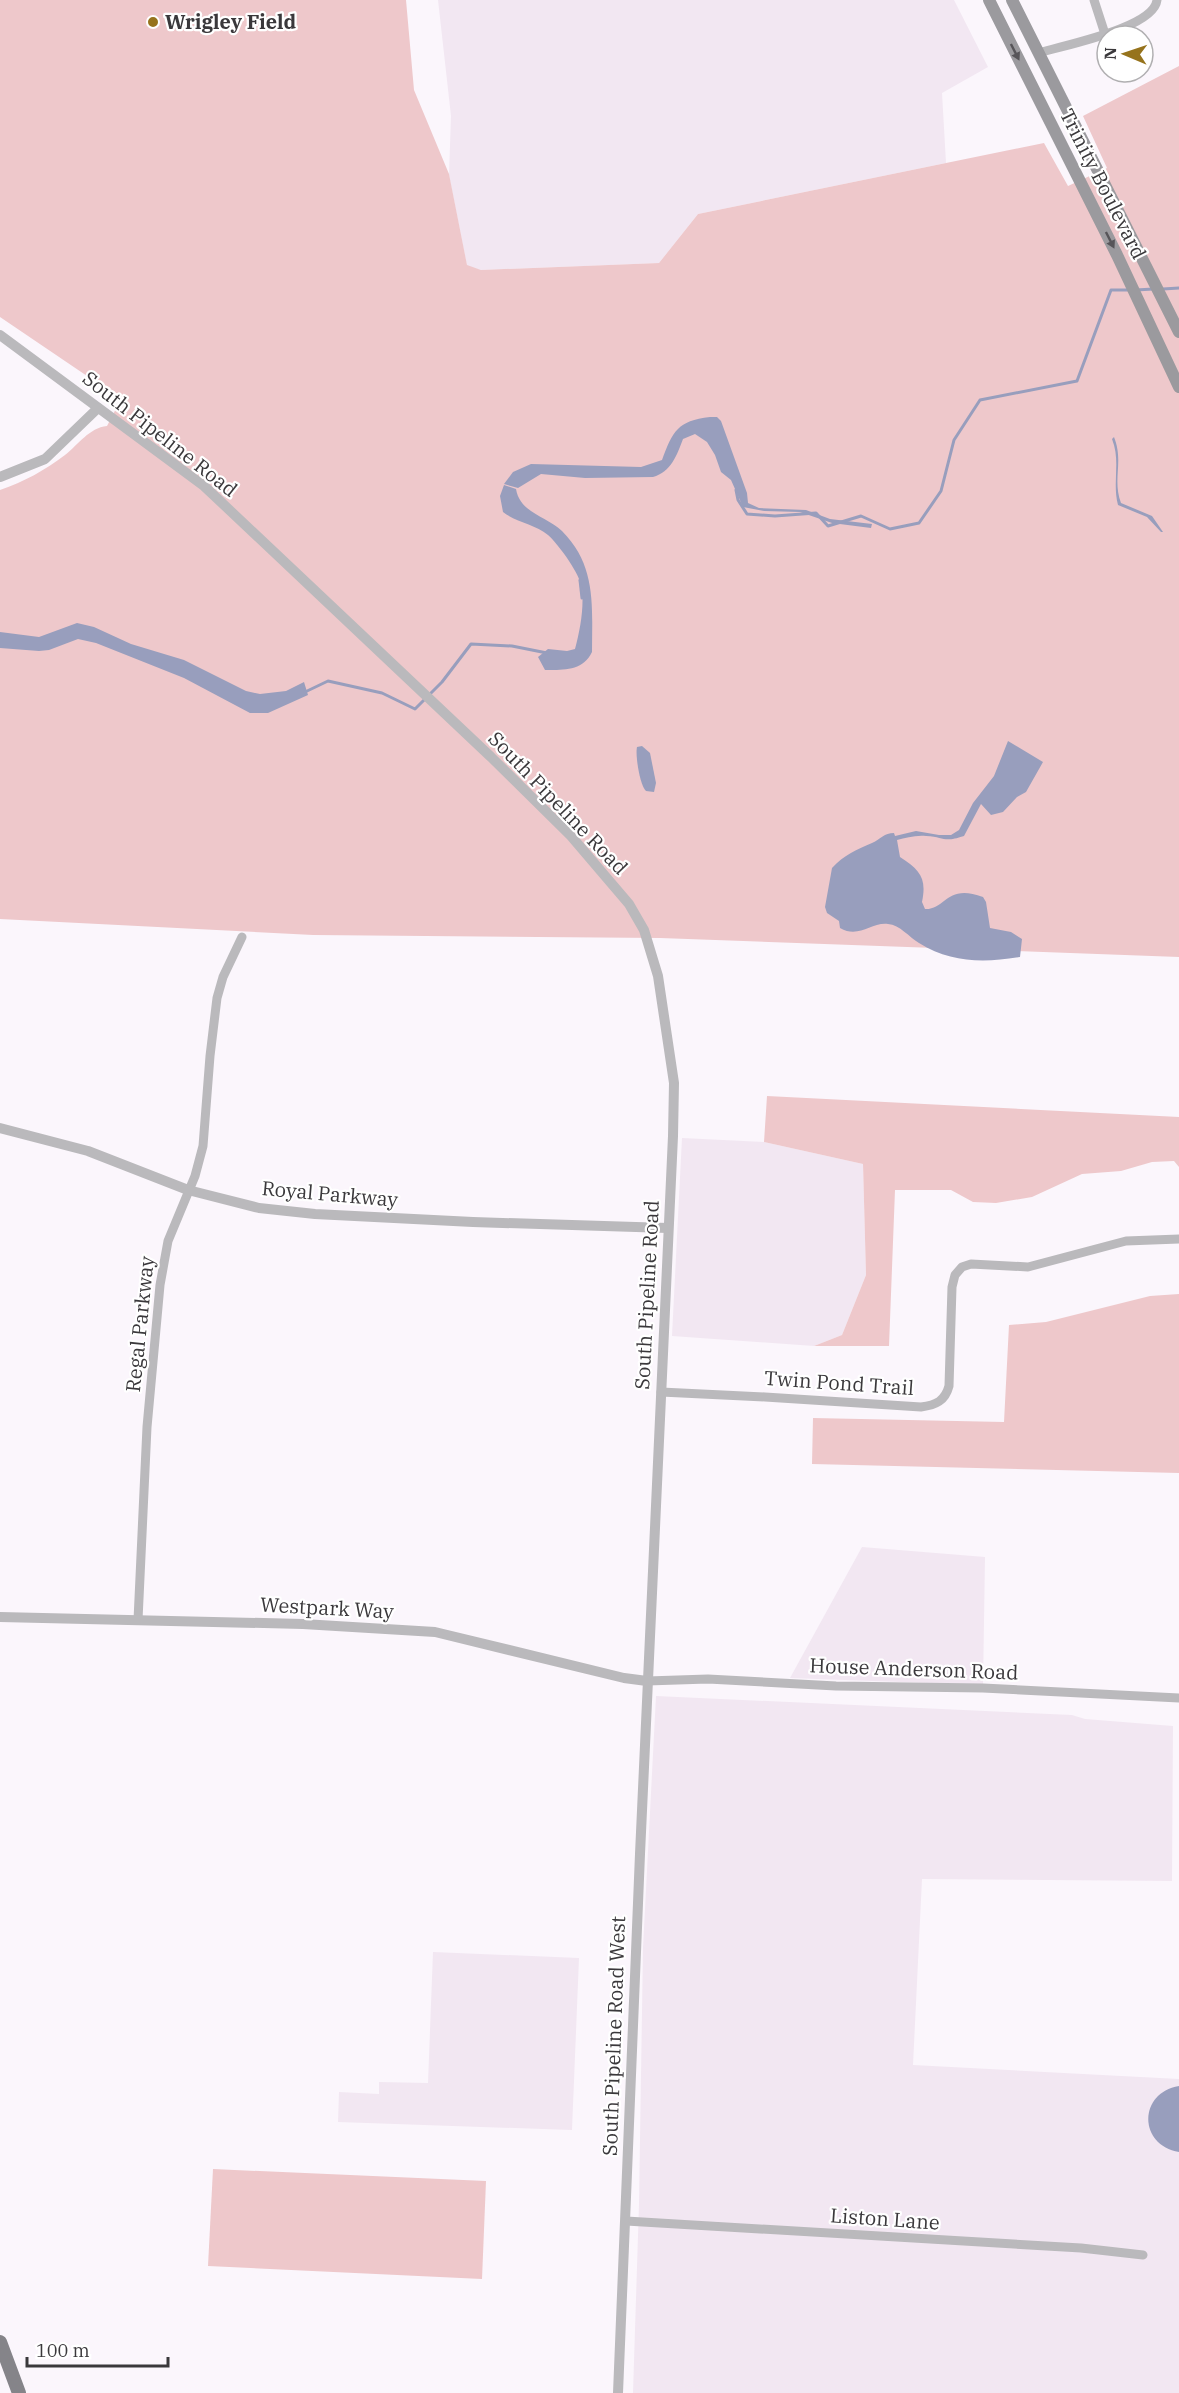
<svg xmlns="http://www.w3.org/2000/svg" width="1179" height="2393" font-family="'IBM Plex Serif',serif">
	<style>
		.built { fill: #f2e7f2 }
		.green { fill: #eec8cb }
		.water { fill: #989ebd }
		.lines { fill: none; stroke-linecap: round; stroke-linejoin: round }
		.stream { stroke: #989ebd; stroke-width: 3 }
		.minor { stroke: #bab9bc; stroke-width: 9 }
		.tertiary { stroke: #bab9bc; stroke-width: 10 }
		.secondary { stroke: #9b9a9e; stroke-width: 12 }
		.primary { stroke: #858489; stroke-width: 14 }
		.oneway { fill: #575559 }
		.poi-dot { fill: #96731c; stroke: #fff; stroke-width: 2 }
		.labels { text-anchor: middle; stroke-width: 4.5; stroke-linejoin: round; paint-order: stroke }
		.poi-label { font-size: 20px; font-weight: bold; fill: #3a383b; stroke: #fff; text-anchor: start }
		.street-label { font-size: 20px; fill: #3a383b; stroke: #fff }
	</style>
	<rect width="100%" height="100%" fill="#fbf6fc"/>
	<g class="built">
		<polygon points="438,0 954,0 988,67 942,93 946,163 698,214 659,263 481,270 467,266 449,175 451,116"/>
		<polygon points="682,1138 764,1142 863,1164 866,1275 842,1335 814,1346 672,1336"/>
		<polygon points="862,1547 985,1557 983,1685 790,1678"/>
		<polygon points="656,1696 1072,1715 1085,1719 1173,1726 1172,1881 922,1879 913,2065 1179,2079 1179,2393 633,2393 639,2204 643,1948"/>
		<polygon points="433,1952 579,1958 572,2130 338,2122 339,2092 379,2094 379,2082 428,2083"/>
	</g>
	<g class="green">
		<path d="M0 0H406L414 90 449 174 467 265 481 270 659 263 698 214 1044 143 1068 186 1107 168 1083 116 1179 66V957L660 938 313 935 0 919V490C24 482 45 470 65 455 79 444 89 428 107 426L121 399 0 317Z"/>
		<polygon points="767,1096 1179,1117 1179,1167 1174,1161 1152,1162 1121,1171 1082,1174 1032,1197 996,1203 973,1202 951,1190 895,1190 889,1346 814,1346 842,1335 866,1275 863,1164 764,1142"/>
		<polygon points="1179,1294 1179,1473 812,1464 813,1418 1004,1422 1009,1325 1046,1322 1150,1296"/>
		<polygon points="213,2169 486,2181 482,2279 208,2266"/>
	</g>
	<g class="water">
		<path d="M710 417H717L721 421 747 493 748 503 759 508 806 510 830 519 872 524 871 528 832 523 800 512 764 511 743 507 731 480 721 472 715 455 707 442 695 434 683 439C677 455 671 472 653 477L585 478 541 474 518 488 504 484 513 472 531 464 641 467 662 460C673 431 677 421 710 417Z"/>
		<path d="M1114 437C1124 462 1112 479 1121 503L1152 516 1163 532H1161L1147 517 1118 505C1112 482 1121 461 1112 439Z"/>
		<path d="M504 485 516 489C520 513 546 516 562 531 597 566 592 607 592 652 583 671 564 670 545 670L538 657 548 649 567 651 575 649C580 630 584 609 582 589 581 575 559 545 548 535 535 524 517 523 503 512L500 496Z"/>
		<polygon points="77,623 94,627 131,644 184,660 246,691 260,694 286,691 304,682 308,695 268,713 250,713 184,678 96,643 78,639 49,650 39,651 0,648 0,632 39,637"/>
		<path d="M1008 741 1043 762 1026 792 1017 797 1003 812 991 815 981 804 964 836C943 843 945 837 926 836 915 835 906 838 897 840L900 857C920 870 927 878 922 902L925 909C946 910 946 883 983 897L986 902 990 928 1011 932 1022 939 1020 957C984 963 951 963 919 943 909 937 900 925 888 924 871 922 859 939 840 928L839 921 827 913 825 907 832 868C844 855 856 850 872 843 881 839 884 833 894 833L895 836 916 831 939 835H951L959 830 973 803 994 776Z"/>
		<path d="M642 746 650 753 656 783 654 792 646 791C640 786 635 755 637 747Z"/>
		<path d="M1179 2086V2152C1138 2145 1138 2093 1179 2086Z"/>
	</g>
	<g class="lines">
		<g class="stream">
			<polyline points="1163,289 1179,288"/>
			<polyline points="1136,290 1153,289"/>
			<polyline points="736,490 738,500 747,514 775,516 816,513 828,526 861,516 890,529 919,523 941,491 954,440 980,400 1077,381 1111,290 1129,290"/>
			<polyline points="580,580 582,598"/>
			<polyline points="305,692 328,681 382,693 415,709 425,699"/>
			<polyline points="429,695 442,682 471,644 512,646 547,653"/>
		</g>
		<g class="minor">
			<polyline points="1094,0 1105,34"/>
			<path d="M1039 53C1064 45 1154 28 1157 0"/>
			<path d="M661 1392 765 1397 921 1407C936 1405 945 1401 949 1386L952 1287 955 1275 962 1267 971 1264 1028 1267 1126 1241 1179 1239"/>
			<polyline points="138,1620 147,1427 160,1285 168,1241 195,1176 203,1146 210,1056 217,998 223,977 242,937"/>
			<polyline points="647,1681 708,1679 836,1686 983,1688 1179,1698"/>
			<polyline points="626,2221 1081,2248 1143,2255"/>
		</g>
		<g class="tertiary">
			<polyline points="0,335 204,486 491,757 571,836 629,904 644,930 658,976 674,1083 673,1136 640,1854 618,2393"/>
			<polyline points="0,477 45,459 98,408"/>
			<polyline points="0,1128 88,1151 188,1190 259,1208 315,1214 473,1222 668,1228"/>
			<polyline points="0,1617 303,1624 435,1632 624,1678 647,1681"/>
		</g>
		<g class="secondary">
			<polyline points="989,0 1117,255 1179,387"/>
			<polyline points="1012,0 1179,332"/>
		</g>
		<polyline class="primary" points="0,2342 19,2393"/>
	</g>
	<defs><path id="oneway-solid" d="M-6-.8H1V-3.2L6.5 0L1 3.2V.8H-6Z" transform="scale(1.5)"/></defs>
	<g class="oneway">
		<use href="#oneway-solid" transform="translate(1015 52) rotate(63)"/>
		<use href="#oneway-solid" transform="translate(1110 240) rotate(63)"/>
	</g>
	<circle class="poi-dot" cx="153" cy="22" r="6"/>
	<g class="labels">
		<g class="poi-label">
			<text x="165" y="29">Wrigley Field</text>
		</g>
		<g class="street-label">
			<text transform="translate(1103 184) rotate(63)" y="7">Trinity Boulevard</text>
			<text transform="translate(160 434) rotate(38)" y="7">South Pipeline Road</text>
			<text transform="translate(558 803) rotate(46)" y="7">South Pipeline Road</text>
			<text transform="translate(330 1194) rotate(5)" y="7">Royal Parkway</text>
			<text transform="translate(647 1295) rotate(-87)" y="7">South Pipeline Road</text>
			<text transform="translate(140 1324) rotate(-84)" y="7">Regal Parkway</text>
			<text transform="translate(839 1383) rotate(4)" y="7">Twin Pond Trail</text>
			<text transform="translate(327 1608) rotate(3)" y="7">Westpark Way</text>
			<text transform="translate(914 1669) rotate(2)" y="7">House Anderson Road</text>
			<text transform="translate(614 2036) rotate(-88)" y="7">South Pipeline Road West</text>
			<text transform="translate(885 2219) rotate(4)" y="7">Liston Lane</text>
		</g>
	</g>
	<g transform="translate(1125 54) rotate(272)"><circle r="28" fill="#ffffff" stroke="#b0afb1" stroke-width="1.5"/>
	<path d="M0-4.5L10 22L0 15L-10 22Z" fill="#96731c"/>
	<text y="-9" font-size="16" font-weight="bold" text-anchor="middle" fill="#3a383b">N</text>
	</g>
	<path d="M27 2357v9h141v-9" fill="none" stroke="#3a383b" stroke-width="3"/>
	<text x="36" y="2357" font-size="18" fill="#3a383b" stroke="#ffffff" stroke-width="4.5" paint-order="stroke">100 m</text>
</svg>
